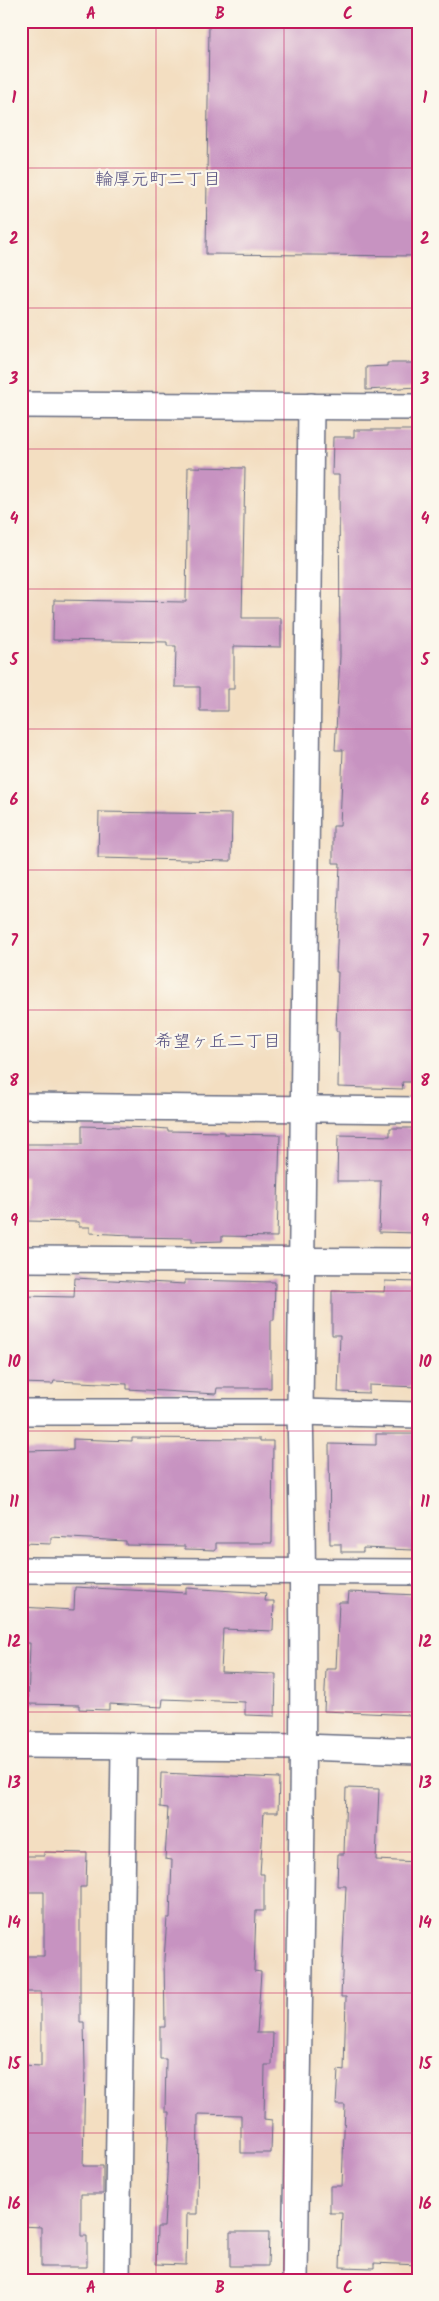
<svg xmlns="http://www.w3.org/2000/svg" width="439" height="2301" font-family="Kalam,'Klee One',sans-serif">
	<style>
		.building { fill: #c793c1 }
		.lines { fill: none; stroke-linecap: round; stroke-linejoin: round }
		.street-casing { stroke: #676c81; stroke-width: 28 }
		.street { stroke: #fff; stroke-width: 25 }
		.grid { fill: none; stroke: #c2185b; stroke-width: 1; stroke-opacity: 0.55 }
		.labels { text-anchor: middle; stroke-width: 4.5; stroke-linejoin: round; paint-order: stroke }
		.neighbourhood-label { font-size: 18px; fill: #575281; stroke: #fbf7ec }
		.neatline { fill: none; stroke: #c2185b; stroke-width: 2 }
		.grid-label { font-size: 16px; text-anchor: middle; font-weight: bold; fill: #c2185b }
	</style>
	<rect width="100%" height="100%" fill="#fbf7ec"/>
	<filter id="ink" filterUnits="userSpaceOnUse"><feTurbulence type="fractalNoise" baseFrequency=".02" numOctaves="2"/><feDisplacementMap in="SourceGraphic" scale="10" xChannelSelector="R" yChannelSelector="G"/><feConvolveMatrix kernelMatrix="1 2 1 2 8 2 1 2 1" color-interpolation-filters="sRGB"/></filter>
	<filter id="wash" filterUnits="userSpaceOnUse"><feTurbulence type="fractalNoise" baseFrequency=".0096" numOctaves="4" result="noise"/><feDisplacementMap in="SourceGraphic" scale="20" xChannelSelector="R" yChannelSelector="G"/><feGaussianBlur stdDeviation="1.12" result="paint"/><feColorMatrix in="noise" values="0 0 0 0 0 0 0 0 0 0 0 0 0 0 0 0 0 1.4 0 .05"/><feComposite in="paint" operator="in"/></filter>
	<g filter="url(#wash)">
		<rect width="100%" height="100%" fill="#f3dec1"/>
		<g id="blocks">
			<g class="building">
				<polygon points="209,24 418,26 418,256 206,254"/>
				<polygon points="387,363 418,363 418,387 366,390 366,367 387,366"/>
				<polygon points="354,430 418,430 418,1082 402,1082 403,1089 338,1087 339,1031 336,1031 338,972 336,972 340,863 333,863 333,826 340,826 343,750 335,750 340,656 339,475 332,475 333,437 354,437"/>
				<polygon points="188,467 245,468 242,618 281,618 281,647 234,646 234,689 228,689 228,711 200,711 200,687 175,687 176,646 167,646 167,642 53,640 54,600 186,602"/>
				<polygon points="99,812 232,814 231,861 98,858"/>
				<polygon points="82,1126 155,1128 168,1129 168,1131 224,1132 224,1134 280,1135 277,1237 222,1236 222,1241 192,1242 192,1238 130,1237 130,1235 90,1233 90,1227 79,1227 79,1222 26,1221 26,1177 21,1177 22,1144 82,1144"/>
				<polygon points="390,1128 418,1128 417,1233 379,1232 381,1181 337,1181 338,1135 390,1136"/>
				<polygon points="75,1278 185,1284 185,1280 275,1282 274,1320 271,1320 271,1388 217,1388 216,1394 127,1389 127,1384 54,1381 53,1384 21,1383 23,1328 21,1328 21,1296 74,1297"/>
				<polygon points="385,1281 418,1282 417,1387 369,1385 369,1393 338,1392 340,1335 332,1335 332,1291 384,1292"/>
				<polygon points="376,1434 417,1434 413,1550 363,1548 363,1552 341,1552 341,1544 330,1544 329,1444 376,1445"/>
				<polygon points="132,1438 260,1439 260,1441 273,1441 272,1543 216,1543 216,1550 185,1549 185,1546 126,1545 126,1541 51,1537 51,1544 22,1543 23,1487 21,1487 21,1451 73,1450 73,1439 132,1441"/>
				<polygon points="75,1587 186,1593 186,1588 266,1593 265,1601 274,1601 273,1631 223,1629 221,1672 276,1674 275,1716 245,1715 245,1702 163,1699 162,1707 109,1704 109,1710 79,1709 79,1705 28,1704 30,1643 21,1643 21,1607 74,1610"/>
				<polygon points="349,1592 418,1595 418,1639 415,1639 412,1715 324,1711 326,1669 336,1669 339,1602 348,1602"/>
				<polygon points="161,1773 279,1778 278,1812 264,1812 260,1874 264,1874 264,1911 256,1911 254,1971 261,1972 257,2033 273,2033 272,2065 265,2065 264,2119 272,2120 271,2153 241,2153 241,2115 198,2114 197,2214 187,2214 186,2265 156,2264 157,2227 164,2227 167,2174 169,2112 165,2112 166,2059 160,2059 160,2027 165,2027 164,1959 167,1918 170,1918 172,1860 165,1859 168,1808 160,1807"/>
				<polygon points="346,1788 379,1789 376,1860 418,1862 418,2265 374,2263 374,2268 340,2267 342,2213 330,2213 330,2186 342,2186 345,2105 336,2105 338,2070 344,2071 346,1997 341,1997 346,1886 337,1886 338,1854 344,1854"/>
				<polygon points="44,1852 87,1853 86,1887 80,1887 80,2022 84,2022 85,2068 83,2166 103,2166 103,2194 81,2194 81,2236 87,2236 87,2267 41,2267 41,2227 21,2226 21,2065 41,2066 41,1992 21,1992 21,1956 44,1956 44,1892 21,1892 21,1856 44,1856"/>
				<polygon points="230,2232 269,2232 268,2266 230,2266"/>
			</g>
		</g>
	</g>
	<g filter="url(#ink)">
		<use href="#blocks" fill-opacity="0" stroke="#676c81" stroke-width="1"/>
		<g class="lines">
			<defs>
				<g id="street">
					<polyline points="21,405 418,407"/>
					<polyline points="21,1106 418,1110"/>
					<polyline points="21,1259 418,1261"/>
					<polyline points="21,1412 300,1412 418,1415"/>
					<polyline points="21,1570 418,1572"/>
					<polyline points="21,1745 303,1747 418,1751"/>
					<polyline points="117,2280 124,1747"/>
					<path d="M295 2280C299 1990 307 1701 300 1412L311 406"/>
				</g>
			</defs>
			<use href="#street" class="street-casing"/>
			<use href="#street" class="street"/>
		</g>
	</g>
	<path class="grid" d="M156 21V2280M284 21V2280M21 168H418M21 308H418M21 449H418M21 589H418M21 729H418M21 870H418M21 1010H418M21 1150H418M21 1291H418M21 1431H418M21 1572H418M21 1712H418M21 1852H418M21 1993H418M21 2133H418"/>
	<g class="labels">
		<g class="neighbourhood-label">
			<text x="158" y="185">輪厚元町二丁目</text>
			<text x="218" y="1047">希望ヶ丘二丁目</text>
		</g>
	</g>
	<rect width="439" height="2301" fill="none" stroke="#fbf7ec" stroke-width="55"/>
	<rect x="28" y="28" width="384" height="2246" class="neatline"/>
	<g class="grid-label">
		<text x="91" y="19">A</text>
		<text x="220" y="19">B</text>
		<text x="348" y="19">C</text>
		<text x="14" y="103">1</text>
		<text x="425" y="103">1</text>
		<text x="14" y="244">2</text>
		<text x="425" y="244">2</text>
		<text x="14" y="384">3</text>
		<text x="425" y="384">3</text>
		<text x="14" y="524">4</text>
		<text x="425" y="524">4</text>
		<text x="14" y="665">5</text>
		<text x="425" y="665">5</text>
		<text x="14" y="805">6</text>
		<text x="425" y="805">6</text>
		<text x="14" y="946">7</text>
		<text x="425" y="946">7</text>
		<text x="14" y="1086">8</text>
		<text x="425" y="1086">8</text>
		<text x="14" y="1226">9</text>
		<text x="425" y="1226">9</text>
		<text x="14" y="1367">10</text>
		<text x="425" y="1367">10</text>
		<text x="14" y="1507">11</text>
		<text x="425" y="1507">11</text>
		<text x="14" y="1647">12</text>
		<text x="425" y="1647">12</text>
		<text x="14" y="1788">13</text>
		<text x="425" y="1788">13</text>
		<text x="14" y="1928">14</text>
		<text x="425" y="1928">14</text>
		<text x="14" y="2069">15</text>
		<text x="425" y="2069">15</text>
		<text x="14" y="2209">16</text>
		<text x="425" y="2209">16</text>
		<text x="91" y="2293">A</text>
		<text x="220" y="2293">B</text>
		<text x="348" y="2293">C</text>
	</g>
</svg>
